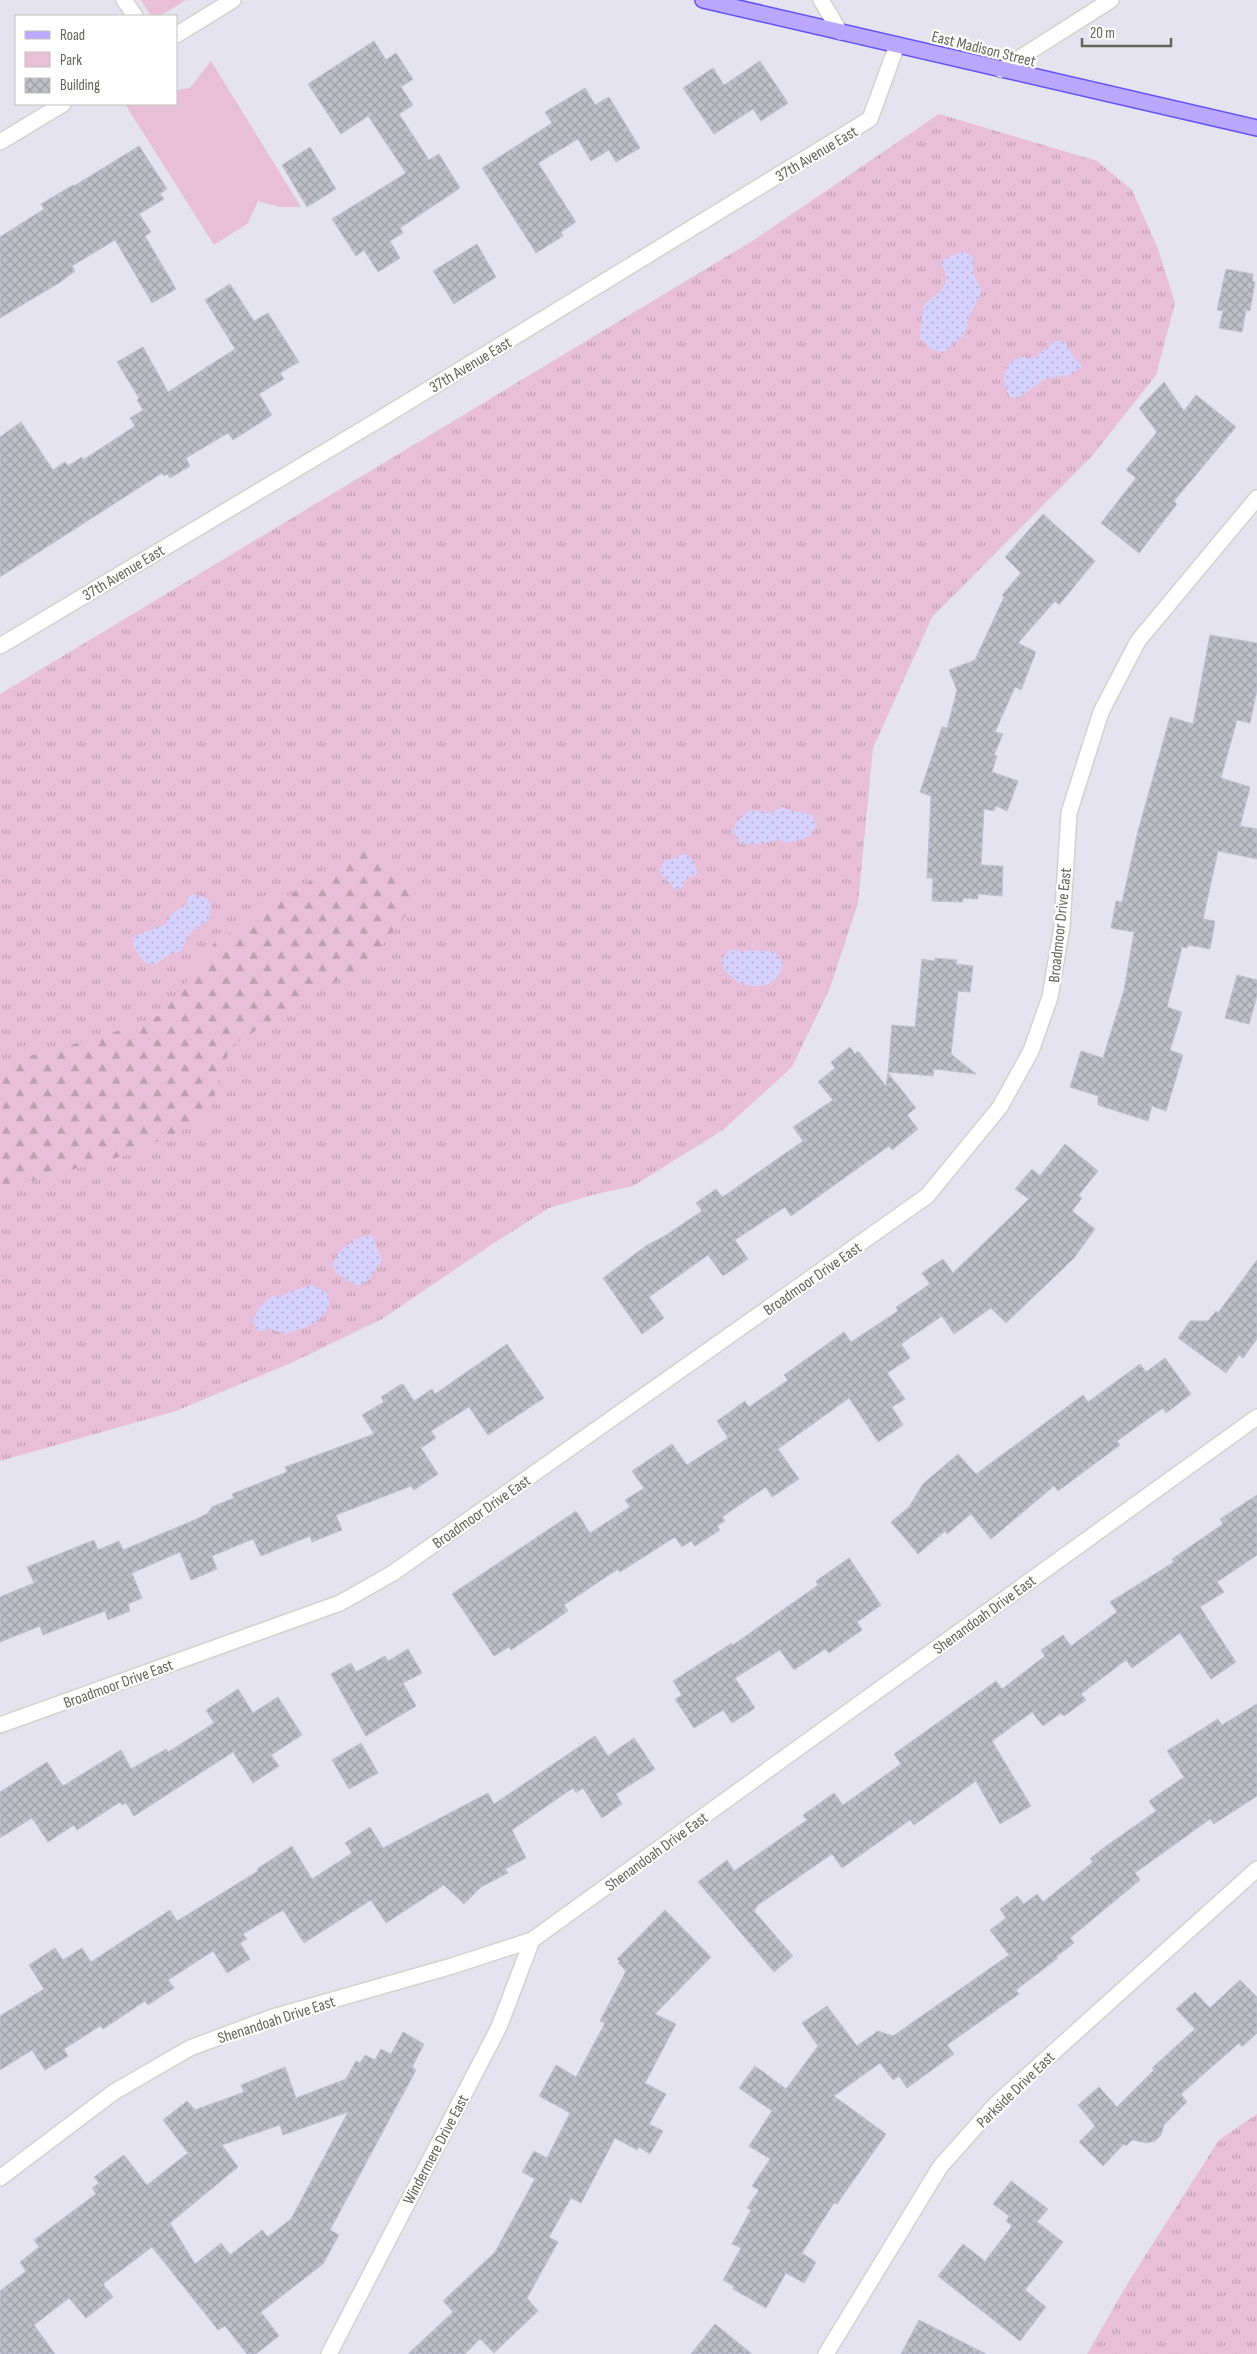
<svg xmlns="http://www.w3.org/2000/svg" width="1257" height="2354" font-family="'Sofia Sans Condensed',sans-serif">
	<style>
		.grass { fill: url(#grass-tufts) }
		.forest { fill: url(#forest-firs) }
		.sand { fill: url(#sand-dots) }
		.park { fill: #e8bed8 }
		.building { fill: url(#building-cross-hatch); stroke: #c2c1d4; fill-rule: evenodd }
		.lines { fill: none; stroke-linecap: round; stroke-linejoin: round }
		.minor-casing { stroke: #d2d3cb; stroke-width: 18 }
		.major-casing { stroke: #6152f9; stroke-width: 18 }
		.minor { stroke: #fff; stroke-width: 15 }
		.major { stroke: #baa7ff; stroke-width: 15 }
		.labels { text-anchor: middle; stroke-width: 4.5; stroke-linejoin: round; paint-order: stroke }
		.street-label { font-size: 16px; fill: #64645b; stroke: #fff }
	</style>
	<defs>
		<pattern id="grass-tufts" width="24" height="20" patternUnits="userSpaceOnUse" patternTransform="scale(1.25)"><rect width="24" height="20" fill="#e8bed8"/><path d="M3 7l-1-3M5 7V3M7 7l1-3M15 17l-1-3M17 17v-4M19 17l1-3" fill="none" stroke="#c09eb2"/></pattern>
		<pattern id="forest-firs" width="22" height="20" patternUnits="userSpaceOnUse" patternTransform="scale(1.25)"><rect width="22" height="20" fill="#e8bed8"/><path d="M5 1l3.5 6h-7zM16 11l3.5 6h-7z" fill="#c09eb2"/></pattern>
		<pattern id="sand-dots" width="8" height="8" patternUnits="userSpaceOnUse" patternTransform="scale(1.25)"><rect width="8" height="8" fill="#d6d0fc"/><path d="M2 2h.1M6 6h.1" fill="none" stroke="#b1accf" stroke-width="1.8" stroke-linecap="round"/></pattern>
		<pattern id="building-cross-hatch" width="8" height="8" patternUnits="userSpaceOnUse" patternTransform="scale(1.25)"><rect width="8" height="8" fill="#bfbfca"/><path d="M0 0l8 8M0 8l8-8" fill="none" stroke="#9f9fa7"/></pattern>
	</defs>
	<rect width="100%" height="100%" fill="#e4e3ef"/>
	<g class="grass">
		<polygon points="939,114 1097,161 1132,190 1158,249 1175,303 1156,375 1092,456 932,617 873,748 858,903 830,988 792,1067 723,1130 633,1186 592,1195 549,1208 491,1245 382,1319 291,1363 176,1411 0,1461 0,694 754,240"/>
		<polygon points="1257,2114 1257,2354 1087,2354 1129,2281 1219,2140"/>
	</g>
	<polygon class="forest" points="368,845 420,898 365,965 297,1004 230,1047 207,1120 126,1155 0,1189 0,1064 104,1036 163,1014 215,942"/>
	<g class="sand">
		<path d="M963 251 973 257V273L982 291 969 317 966 333 943 353 931 349 920 338C920 332 922 309 925 304 933 296 942 293 946 281 948 273 942 270 942 262L946 258Z"/>
		<path d="M1061 340 1066 343 1074 358 1081 364V368L1069 375 1045 379 1018 398 1010 397C1000 383 1003 361 1021 357 1025 356 1030 358 1034 358L1054 342Z"/>
		<path d="M783 807C792 814 802 810 812 815L816 826 810 836 790 843 776 840 761 844H740L733 831 736 822 750 810 770 813Z"/>
		<path d="M683 853C692 856 697 865 697 874L685 880 683 887 676 890 659 872 664 861 676 858Z"/>
		<polygon points="194,894 208,899 211,906 209,920 192,931 180,952 170,954 156,964 145,963 134,948 133,939 139,934 166,924 173,913 187,904 188,897"/>
		<path d="M736 949 741 952 748 950 775 952 783 963C778 999 726 989 721 960L729 950Z"/>
		<path d="M369 1235 373 1237 382 1260 369 1280 358 1286C353 1283 338 1276 335 1271 327 1255 356 1236 369 1235Z"/>
		<path d="M312 1285 327 1293 330 1302C326 1322 301 1329 285 1334L270 1329 258 1331C246 1319 263 1303 273 1296L282 1297 286 1293Z"/>
	</g>
	<g class="park">
		<polygon points="141,0 186,0 160,16 151,16"/>
		<polygon points="211,61 301,207 280,207 258,201 248,223 214,245 125,104 176,104 176,90 190,88"/>
	</g>
	<g class="building">
		<polygon points="374,41 386,60 396,53 413,79 401,87 413,105 399,114 429,160 439,154 460,188 400,228 403,233 390,241 400,258 378,272 364,250 356,256 332,219 406,173 368,116 341,134 308,84"/>
		<polygon points="760,61 788,103 761,121 753,109 714,134 683,88 713,68 724,85"/>
		<polygon points="585,88 595,105 609,97 640,148 616,162 609,150 591,161 578,139 538,163 576,222 561,232 563,236 536,253 482,168 552,123 545,112"/>
		<polygon points="139,146 167,189 160,194 164,199 139,214 151,232 145,236 176,289 152,303 115,240 72,266 75,271 59,283 0,318 0,237 44,209 41,204 73,185 74,186"/>
		<polygon points="310,147 336,189 307,207 282,165"/>
		<polygon points="477,244 496,277 454,304 433,271"/>
		<polygon points="1226,269 1253,274 1252,281 1255,282 1250,311 1246,310 1242,332 1219,328 1223,311 1217,310"/>
		<polygon points="230,284 254,321 268,313 299,362 280,373 284,379 259,394 272,415 233,440 228,433 186,458 190,466 170,478 167,474 164,476 162,473 0,577 0,437 21,422 53,470 65,462 68,466 82,457 83,460 135,426 130,418 143,410 137,400 139,398 117,362 143,347 168,392 235,349 205,300"/>
		<polygon points="1164,382 1184,411 1196,395 1236,427 1174,501 1177,504 1139,553 1101,523 1136,478 1126,470 1157,432 1139,408"/>
		<polygon points="1043,514 1095,561 1059,605 1055,601 1018,643 1036,652 1021,690 1015,687 995,732 1003,734 994,755 997,756 992,772 1018,781 1007,811 996,806 994,811 984,809 981,865 1003,866 1002,896 978,894 978,899 963,898 963,902 932,901 933,878 927,878 931,796 920,792 942,727 947,728 957,690 949,670 975,660 1004,597 1002,595 1021,573 1005,557"/>
		<polygon points="1210,635 1257,643 1257,690 1250,723 1237,720 1221,778 1250,787 1240,826 1257,829 1257,859 1218,851 1203,919 1215,921 1210,949 1188,945 1187,948 1182,947 1167,1007 1182,1012 1170,1050 1183,1055 1166,1111 1152,1106 1148,1121 1098,1105 1098,1096 1070,1087 1081,1051 1103,1058 1124,990 1134,932 1111,928 1116,901 1122,902 1138,831 1170,717 1193,724"/>
		<polygon points="935,958 957,960 956,964 973,966 970,992 958,991 951,1054 976,1074 934,1069 933,1076 888,1072 892,1025 915,1027 922,959 934,961"/>
		<polygon points="1237,975 1257,980 1257,996 1249,1024 1225,1018"/>
		<polygon points="850,1047 855,1054 858,1051 886,1086 888,1073 916,1108 907,1115 918,1129 892,1150 889,1146 791,1216 785,1207 735,1240 748,1259 723,1276 708,1255 649,1297 664,1318 642,1334 603,1278 647,1245 663,1237 702,1211 696,1203 716,1189 722,1197 730,1192 803,1141 793,1127 833,1100 818,1082 835,1068 831,1062"/>
		<polygon points="1065,1144 1098,1171 1078,1196 1082,1198 1072,1211 1095,1229 1074,1258 1006,1323 991,1308 954,1334 942,1316 901,1344 910,1358 887,1373 905,1399 892,1407 903,1425 878,1442 849,1398 778,1449 799,1479 772,1497 766,1487 722,1517 725,1521 717,1526 720,1530 695,1546 691,1541 682,1547 675,1537 620,1572 618,1569 564,1605 568,1611 511,1650 509,1647 494,1656 452,1594 576,1511 590,1533 630,1507 625,1500 644,1488 632,1471 672,1444 687,1465 728,1438 717,1421 745,1401 749,1407 788,1380 784,1375 844,1332 851,1342 898,1311 896,1307 930,1284 922,1273 943,1259 953,1273 1029,1199 1015,1189 1032,1169 1040,1176"/>
		<polygon points="1257,1260 1257,1339 1243,1358 1239,1355 1226,1373 1178,1338 1190,1321 1208,1321 1216,1311 1218,1313"/>
		<polygon points="507,1344 544,1398 488,1435 469,1407 431,1431 436,1438 421,1448 438,1474 414,1490 411,1486 336,1515 342,1530 312,1542 310,1536 261,1556 253,1539 212,1556 217,1569 191,1580 180,1552 132,1573 142,1598 128,1604 130,1611 108,1620 105,1611 43,1635 40,1626 0,1642 0,1597 34,1583 27,1567 94,1540 98,1550 119,1541 123,1550 199,1518 208,1513 212,1507 234,1498 232,1494 287,1472 285,1467 374,1434 362,1415 384,1402 381,1397 400,1385 403,1384 414,1401 432,1389 435,1394"/>
		<polygon points="1165,1358 1191,1394 1166,1413 1163,1408 1117,1441 1120,1445 1058,1491 1054,1486 991,1539 971,1514 947,1534 945,1531 918,1554 891,1522 909,1507 923,1484 958,1454 976,1474 1083,1395 1088,1402 1140,1364 1146,1372"/>
		<polygon points="1257,1495 1257,1555 1217,1582 1224,1592 1200,1607 1236,1662 1211,1679 1180,1633 1132,1668 1126,1660 1081,1694 1086,1700 1064,1716 1061,1713 1043,1726 1032,1712 992,1741 1031,1806 1000,1824 976,1781 914,1825 910,1820 842,1868 832,1854 758,1905 754,1911 793,1956 774,1972 698,1882 727,1860 734,1871 807,1820 803,1815 834,1793 843,1805 901,1764 894,1754 996,1681 1002,1689 1045,1656 1041,1650 1063,1635 1071,1646 1117,1612 1110,1602 1174,1562 1172,1559 1223,1524 1220,1519"/>
		<polygon points="849,1558 881,1605 857,1622 862,1630 829,1653 825,1649 794,1670 780,1650 735,1678 755,1708 732,1723 723,1710 694,1728 675,1699 682,1695 673,1681 732,1643 733,1645 818,1585 816,1581"/>
		<polygon points="408,1649 422,1673 403,1683 416,1706 366,1736 331,1674 351,1663 356,1672 385,1656 388,1661"/>
		<polygon points="238,1689 253,1713 278,1697 302,1735 271,1755 279,1766 253,1783 233,1752 134,1816 126,1803 122,1805 120,1802 77,1830 74,1825 48,1842 32,1818 0,1838 0,1792 47,1762 63,1786 121,1750 131,1769 166,1749 168,1752 214,1723 206,1710"/>
		<polygon points="1257,1704 1257,1796 1214,1824 1210,1819 1135,1873 1140,1880 1070,1938 1074,1943 1056,1957 1058,1958 1016,1990 1019,1994 947,2045 954,2054 907,2088 899,2076 893,2080 880,2063 834,2096 886,2134 837,2204 834,2203 802,2253 816,2262 804,2283 786,2273 766,2308 733,2289 734,2286 723,2280 741,2248 732,2244 751,2210 747,2208 759,2190 752,2186 770,2159 749,2146 772,2111 739,2088 755,2066 786,2089 818,2046 802,2023 827,2006 857,2046 878,2031 893,2036 1009,1955 990,1930 1006,1918 1000,1909 1017,1896 1024,1904 1037,1894 1043,1902 1093,1862 1090,1859 1102,1849 1156,1811 1149,1801 1184,1777 1167,1751 1218,1719 1222,1725"/>
		<polygon points="595,1736 608,1756 634,1738 655,1769 616,1794 622,1804 602,1818 583,1788 576,1793 573,1788 512,1830 526,1858 505,1869 508,1873 481,1887 464,1904 444,1885 386,1923 371,1900 304,1943 283,1910 243,1934 247,1939 240,1943 250,1959 227,1973 213,1951 168,1980 174,1988 148,2005 145,2001 103,2029 100,2026 64,2049 68,2056 45,2070 32,2050 0,2070 0,2016 44,1989 29,1965 55,1948 63,1960 82,1948 91,1962 170,1910 177,1921 258,1871 257,1869 292,1846 312,1879 352,1853 345,1843 370,1827 383,1848 488,1793 494,1804"/>
		<polygon points="361,1743 378,1773 349,1789 332,1760"/>
		<polygon points="665,1910 711,1957 655,2014 676,2024 645,2083 666,2094 649,2124 663,2131 650,2154 639,2147 637,2150 615,2138 581,2203 571,2198 549,2237 558,2242 527,2298 538,2311 494,2353 480,2339 465,2354 408,2354 453,2312 443,2301 495,2252 535,2179 522,2172 534,2151 547,2158 570,2113 539,2096 556,2065 576,2077 605,2023 600,2021 626,1971 618,1963 620,1961 617,1959"/>
		<polygon points="1240,1980 1257,1997 1257,2033 1242,2047 1239,2043 1181,2094 1187,2102 1164,2125 1161,2135 1155,2141 1147,2143 1132,2140 1126,2146 1124,2144 1103,2166 1079,2142 1095,2126 1078,2105 1099,2087 1117,2107 1154,2070 1152,2068 1195,2029 1176,2009 1195,1992 1210,2008"/>
		<path d="M403 2032 424 2044 412 2067 416 2070 330 2230 339 2235 323 2264 261 2312 279 2336 256 2354H247L225 2326 218 2330 152 2247 103 2284 113 2297 86 2318 69 2298 34 2325 55 2354H0V2291L26 2271 20 2262 39 2247 34 2240 96 2194 92 2188 99 2183 94 2177 124 2155 147 2185 188 2153 163 2120 187 2101 195 2110 244 2092 241 2085 285 2067 296 2098 346 2079 356 2061 360 2063 365 2055 375 2060 381 2049 391 2054ZM348 2112 291 2219 268 2237 262 2230 230 2255 221 2243 195 2264 170 2223 238 2167 222 2145 280 2125 283 2135Z"/>
		<polygon points="1011,2181 1048,2209 1037,2222 1063,2242 1025,2290 1046,2307 1020,2341 938,2276 963,2244 985,2261 1012,2226 1006,2221 1009,2216 993,2204"/>
		<polygon points="919,2320 986,2354 901,2354"/>
		<polygon points="715,2324 752,2354 691,2354"/>
	</g>
	<g class="lines">
		<defs>
			<g id="minor">
				<polyline points="124,0 135,16"/>
				<polyline points="821,0 840,32"/>
				<polyline points="176,35 233,0"/>
				<polyline points="1001,70 1111,0"/>
				<polyline points="0,142 63,104"/>
				<polyline points="0,646 380,419 870,119 897,45"/>
				<polyline points="0,1725 340,1603 393,1573 927,1196 1000,1107 1031,1051 1050,997 1062,926 1069,813 1101,712 1138,641 1257,498"/>
				<polyline points="0,2178 114,2092 190,2048 273,2017 452,1966 532,1940 1257,1417"/>
				<polyline points="329,2354 499,2027 532,1940"/>
				<polyline points="826,2354 940,2167 996,2104 1257,1869"/>
			</g>
			<polyline id="major" points="703,0 1257,128"/>
		</defs>
		<use href="#minor" class="minor-casing"/>
		<use href="#major" class="major-casing"/>
		<use href="#minor" class="minor"/>
		<use href="#major" class="major"/>
	</g>
	<g class="labels">
		<g class="street-label">
			<text transform="translate(984 48) rotate(14)" y="6">East Madison Street</text>
			<text transform="translate(816 153) rotate(-31)" y="6">37th Avenue East</text>
			<text transform="translate(470 364) rotate(-31)" y="6">37th Avenue East</text>
			<text transform="translate(123 572) rotate(-31)" y="6">37th Avenue East</text>
			<text transform="translate(1059 925) rotate(-84)" y="6">Broadmoor Drive East</text>
			<text transform="translate(812 1278) rotate(-35)" y="6">Broadmoor Drive East</text>
			<text transform="translate(481 1511) rotate(-35)" y="6">Broadmoor Drive East</text>
			<text transform="translate(984 1614) rotate(-36)" y="6">Shenandoah Drive East</text>
			<text transform="translate(118 1683) rotate(-20)" y="6">Broadmoor Drive East</text>
			<text transform="translate(656 1851) rotate(-36)" y="6">Shenandoah Drive East</text>
			<text transform="translate(276 2019) rotate(-18)" y="6">Shenandoah Drive East</text>
			<text transform="translate(1015 2089) rotate(-44)" y="6">Parkside Drive East</text>
			<text transform="translate(435 2149) rotate(-62)" y="6">Windermere Drive East</text>
		</g>
	</g>
	<rect x="15" y="15" width="162" height="90" fill="#ffffff" stroke="#c1c1bd"/>
	<rect x="25" y="31" width="25" height="8" fill="#baa7ff" stroke="#c1c1bd"/>
	<text x="60" y="40" font-size="15" fill="#64645b">Road</text>
	<rect x="25" y="52" width="25" height="15" fill="#e8bed8" stroke="#c1c1bd"/>
	<text x="60" y="65" font-size="15" fill="#64645b">Park</text>
	<rect x="25" y="78" width="25" height="15" fill="url(#building-cross-hatch)" stroke="#c1c1bd"/>
	<text x="60" y="90" font-size="15" fill="#64645b">Building</text>
	<path d="M1082 38v8h89v-8" fill="none" stroke="#64645b" stroke-width="2.5"/>
	<text x="1090" y="38" font-size="15" fill="#64645b" stroke="#ffffff" stroke-width="4" paint-order="stroke">20 m</text>
</svg>
